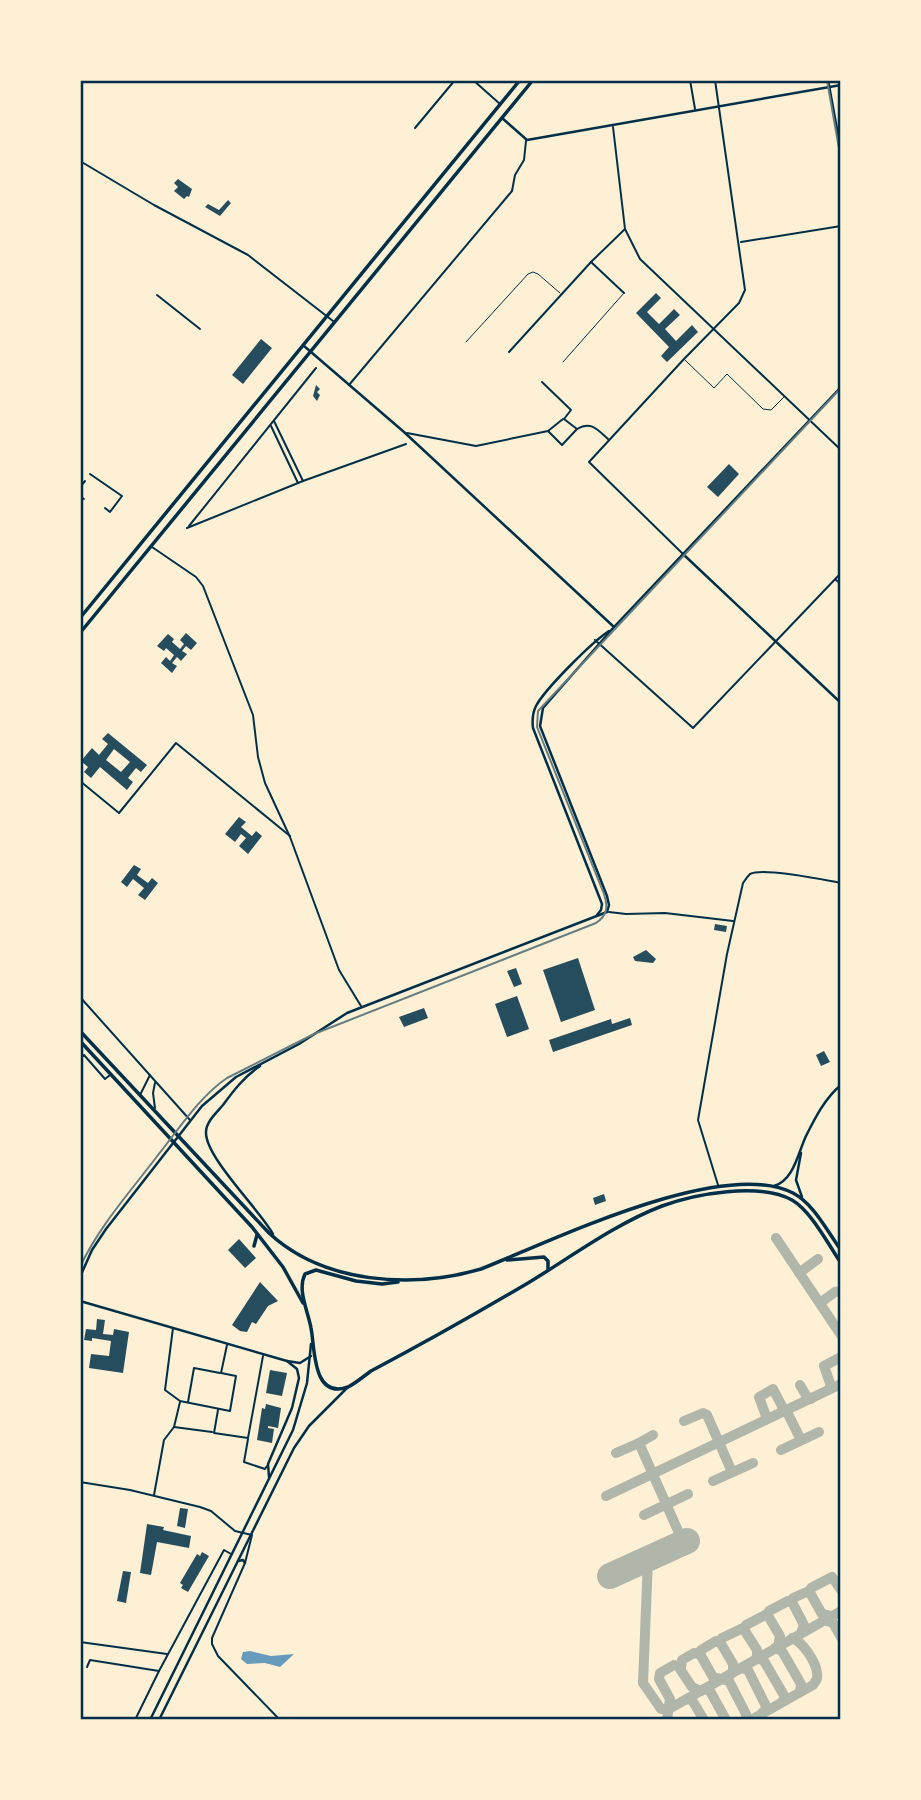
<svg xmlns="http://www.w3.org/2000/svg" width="921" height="1800" font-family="'Work Sans',sans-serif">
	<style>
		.water { fill: #669bbc }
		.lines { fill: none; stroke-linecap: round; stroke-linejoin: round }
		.taxiway { stroke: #b1b6ab; stroke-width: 10 }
		.runway { stroke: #b1b6ab; stroke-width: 26 }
		.building { fill: #264d5e; fill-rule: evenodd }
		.service { stroke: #003049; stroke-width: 1 }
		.pedestrian { stroke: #003049; stroke-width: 2 }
		.minor { stroke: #003049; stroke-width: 2 }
		.tertiary { stroke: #003049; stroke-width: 2.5 }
		.secondary { stroke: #003049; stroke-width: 2.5 }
		.primary { stroke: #003049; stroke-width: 3.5 }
		.tram { stroke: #657d81; stroke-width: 2 }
		.neatline { fill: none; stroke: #003049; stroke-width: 2.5 }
	</style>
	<rect width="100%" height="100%" fill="#fdf0d5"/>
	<polygon class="water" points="250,1651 271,1656 294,1654 280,1667 265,1663 247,1664 241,1659 243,1652"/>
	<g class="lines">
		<g class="taxiway">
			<polyline points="776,1238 841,1335"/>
			<polyline points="799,1273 818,1259"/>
			<polyline points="820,1303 835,1292 841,1291"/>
			<polyline points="800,1385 807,1397 811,1399"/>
			<polyline points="829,1389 831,1386 824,1366 841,1357"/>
			<polyline points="786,1410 801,1440"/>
			<polyline points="765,1420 766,1416 759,1397 773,1389 783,1408 781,1412"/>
			<polyline points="684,1421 703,1413 707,1415 732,1472"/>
			<polyline points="639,1443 653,1435"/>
			<polyline points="781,1450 819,1432"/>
			<polyline points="616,1453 639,1443 683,1542"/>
			<polyline points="713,1481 753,1463"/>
			<polyline points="606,1496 841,1384"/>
			<polyline points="644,1515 688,1494"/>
			<polyline points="648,1559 643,1683 661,1709 669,1709 841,1611"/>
			<polyline points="810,1593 811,1588 832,1577 841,1590"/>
			<polyline points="768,1615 769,1611 788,1601 792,1602"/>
			<polyline points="825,1620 833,1623 841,1637"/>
			<polyline points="745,1629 746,1625 767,1614 780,1636 778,1647"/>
			<polyline points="801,1633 804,1625 792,1602 793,1598 809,1591 822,1614 831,1616"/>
			<polyline points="720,1643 722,1638 743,1628 757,1650 757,1659"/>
			<polyline points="775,1648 782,1651 801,1684 800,1692"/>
			<polyline points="700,1654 701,1650 716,1641 720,1642 733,1664 733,1671 730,1675"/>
			<polyline points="758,1658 764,1661 785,1697 782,1702"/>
			<polyline points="681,1668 682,1660 694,1653 700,1654 713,1677 729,1681 746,1714 746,1720"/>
			<polyline points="741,1668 748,1670 767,1708 762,1713"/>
			<polyline points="704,1689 710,1691 726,1720"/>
			<polyline points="687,1699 692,1700 704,1720"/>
			<polyline points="667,1720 670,1699 659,1679 660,1673 674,1665 678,1666 692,1687 701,1691"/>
			<path d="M751 1720 813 1685C816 1681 818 1679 817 1673 816 1662 803 1642 792 1638"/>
		</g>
		<polyline class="runway" points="610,1576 687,1541"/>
	</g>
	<g class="building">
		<polygon points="178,179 192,189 189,197 187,196 184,199 174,191 178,187 174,183"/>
		<polygon points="228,200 231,203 220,216 205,207 208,204 219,210"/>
		<polygon points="656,293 661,298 647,312 659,324 674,309 680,315 665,329 676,341 692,325 698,332 667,362 661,356 669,347 636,313"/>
		<polygon points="261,339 272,348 243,384 232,375"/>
		<polygon points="316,385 320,389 317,392 320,395 317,401 313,396"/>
		<polygon points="729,464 739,474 718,497 707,487"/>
		<polygon points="186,633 197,643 191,650 186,646 182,651 187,654 181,661 177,657 172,663 177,666 172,673 161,663 166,657 170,661 174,655 166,648 164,651 157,646 168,634 174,639 172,642 180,649 184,644 180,640"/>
		<path d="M108 733 147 765 141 772 136 768 128 778 133 782 127 790 100 767 91 778 84 772 88 767 81 761 92 748 99 755 108 744 102 739ZM114 749 130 762 121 772 106 760Z"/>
		<polygon points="239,817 246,822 241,827 252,836 256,831 262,836 248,854 239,846 246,838 241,834 235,842 225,834"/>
		<polygon points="134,865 141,869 137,875 148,883 152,878 158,883 145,900 138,895 144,888 133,879 127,887 121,882"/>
		<polygon points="715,924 727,926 726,932 714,930"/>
		<polygon points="646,950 656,959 653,963 635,961 633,957"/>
		<polygon points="578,958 595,1010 561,1022 543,970"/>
		<polygon points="516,968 522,984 514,987 507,971"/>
		<polygon points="517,996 529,1029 507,1037 495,1004"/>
		<polygon points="424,1008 428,1018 404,1027 399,1017"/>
		<polygon points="630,1018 632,1025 553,1052 549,1040 611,1019 612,1024"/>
		<polygon points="824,1051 830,1062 821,1066 816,1055"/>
		<polygon points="604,1194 606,1201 595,1205 593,1198"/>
		<polygon points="239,1239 256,1258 245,1268 228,1250"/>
		<polygon points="260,1282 278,1301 268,1306 256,1324 252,1322 247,1332 240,1331 232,1325"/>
		<polygon points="97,1319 105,1320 103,1334 113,1335 114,1329 129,1332 123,1373 89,1368 91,1354 109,1356 111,1341 92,1338 92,1341 84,1340 86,1329 96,1330"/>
		<polygon points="270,1370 287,1373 282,1396 266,1393"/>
		<polygon points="266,1404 281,1408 278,1428 268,1426 268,1428 274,1429 272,1443 257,1440 262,1408 265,1409"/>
		<polygon points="180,1508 188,1509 185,1528 177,1526"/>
		<polygon points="147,1524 164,1527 163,1530 191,1536 189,1548 157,1542 151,1575 140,1573"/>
		<polygon points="202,1552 209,1556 188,1592 181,1588 183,1585 180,1583 197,1554 200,1556"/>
		<polygon points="123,1571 131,1572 126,1603 117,1601"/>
	</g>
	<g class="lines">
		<g class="service">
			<polyline points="466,342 528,274 533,272 538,274 560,293"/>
			<polyline points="685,360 714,388 727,374 763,409 771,410 784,397"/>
			<polyline points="563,362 624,293"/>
		</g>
		<g class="pedestrian">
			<polyline points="274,421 303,481"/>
			<polyline points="271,426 298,483"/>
			<polyline points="189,526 316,368"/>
			<polyline points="187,528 303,481 406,444"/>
		</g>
		<g class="minor">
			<polyline points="473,80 500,104"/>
			<polyline points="690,80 695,109"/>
			<polyline points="415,128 455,80"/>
			<polyline points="80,161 154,205 248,255 333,321"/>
			<polyline points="625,229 640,259 841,450"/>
			<polyline points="741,242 841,226"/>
			<polyline points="591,262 624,293"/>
			<polyline points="157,295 200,329"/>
			<polyline points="509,352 591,262 625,229 613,127"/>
			<path d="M542 382 571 410 564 419 577 429C591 421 597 429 608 439"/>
			<polyline points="349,385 512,191 515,175 524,160 526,141"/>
			<polyline points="548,431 563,419"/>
			<polyline points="407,433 476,446 548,431 562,445 577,429"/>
			<polyline points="90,474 122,496 110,512 105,508"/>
			<polyline points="80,487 85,481"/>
			<polyline points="80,496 84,499"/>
			<polyline points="152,547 196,577 203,586 253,715 258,757 265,783 290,837 339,970 361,1006"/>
			<polyline points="682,553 589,462 684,359 739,303 745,290 715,80"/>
			<polyline points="836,580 841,584"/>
			<polyline points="595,640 693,728 841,573"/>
			<polyline points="80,781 119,813 176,743 290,836"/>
			<polyline points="609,912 626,914 665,913 733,921"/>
			<polyline points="80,997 190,1120"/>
			<polyline points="80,1059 84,1055 105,1079 110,1075"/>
			<polyline points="155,1083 153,1093 155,1108"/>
			<polyline points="140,1095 150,1075"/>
			<path d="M718 1185 698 1120 727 954 743 883C745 880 748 876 750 874 763 867 824 880 841 883"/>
			<polyline points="173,1328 165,1390 180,1401 230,1411 236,1376 221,1373 227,1345"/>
			<polyline points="180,1402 174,1427 212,1432"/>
			<polyline points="188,1402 194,1368 220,1373"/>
			<polyline points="218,1410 214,1433 248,1438 263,1356"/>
			<polyline points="248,1439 244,1462 265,1469 267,1466"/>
			<polyline points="80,1482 130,1490 200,1507 211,1511 235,1531 252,1535 245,1563 212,1638 212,1644 218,1656 280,1720"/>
			<polyline points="154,1495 164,1440 174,1427"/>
			<polyline points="80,1642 167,1654"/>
			<polyline points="87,1667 90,1660 159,1671 224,1550 231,1554"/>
			<polyline points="135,1720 159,1671"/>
		</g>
		<g class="tertiary">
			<polyline points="828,80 841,151"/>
			<polyline points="502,118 527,140 841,85"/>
			<polyline points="683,554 841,703"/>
			<polyline points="801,1153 796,1180 802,1197"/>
			<path d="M774 1186C794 1180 798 1153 806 1136 815 1118 825 1098 841 1085"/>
			<polyline points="80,1301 287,1361 297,1369 299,1378 292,1408 268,1464 269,1477"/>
		</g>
		<g class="secondary">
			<polyline points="304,346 404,432 614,627"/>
			<path d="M597 915 601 910 602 904 533 728C532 720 532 714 536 706 545 689 592 642 609 631"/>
			<path d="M260 1066C244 1077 234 1090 223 1105 217 1112 206 1122 206 1132 205 1157 260 1210 273 1234"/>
			<polyline points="80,1277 92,1250 106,1229 202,1106 236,1077 299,1044 347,1013 607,912 609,905 607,896 540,726 543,708 614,627 841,387"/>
			<polyline points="287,1361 300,1363 311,1356"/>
			<polyline points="238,1561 243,1560 245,1563"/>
			<polyline points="150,1720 293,1430 307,1383 311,1344"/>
			<polyline points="159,1720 294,1448 309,1426 348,1387"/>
		</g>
		<g class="primary">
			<polyline points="80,618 520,80"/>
			<polyline points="80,633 533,80"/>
			<path d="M80 1031 269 1233C324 1284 412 1289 481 1269 552 1241 722 1157 793 1193 814 1204 827 1231 841 1250"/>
			<polyline points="80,1041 252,1227 283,1267 303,1303"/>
			<polyline points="254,1246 257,1235"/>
			<polyline points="507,1260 544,1257 548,1261 548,1269"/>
			<path d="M398 1282 382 1284 356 1281 316 1270 305 1274C297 1290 308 1311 311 1328 315 1347 312 1400 348 1387 356 1383 364 1376 371 1371 424 1343 477 1313 528 1283 571 1257 615 1224 662 1206 695 1194 759 1182 792 1200 811 1211 828 1244 841 1263"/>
		</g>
		<g class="tram">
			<polyline points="827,80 841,160"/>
			<path d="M80 1267C99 1226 131 1191 158 1155 179 1129 199 1097 227 1078L314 1034 596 923C608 915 608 906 604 894L537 727 538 711 841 388"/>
		</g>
	</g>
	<rect width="921" height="1800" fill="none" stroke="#fdf0d5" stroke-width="164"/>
	<rect x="82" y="82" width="757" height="1636" class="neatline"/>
</svg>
